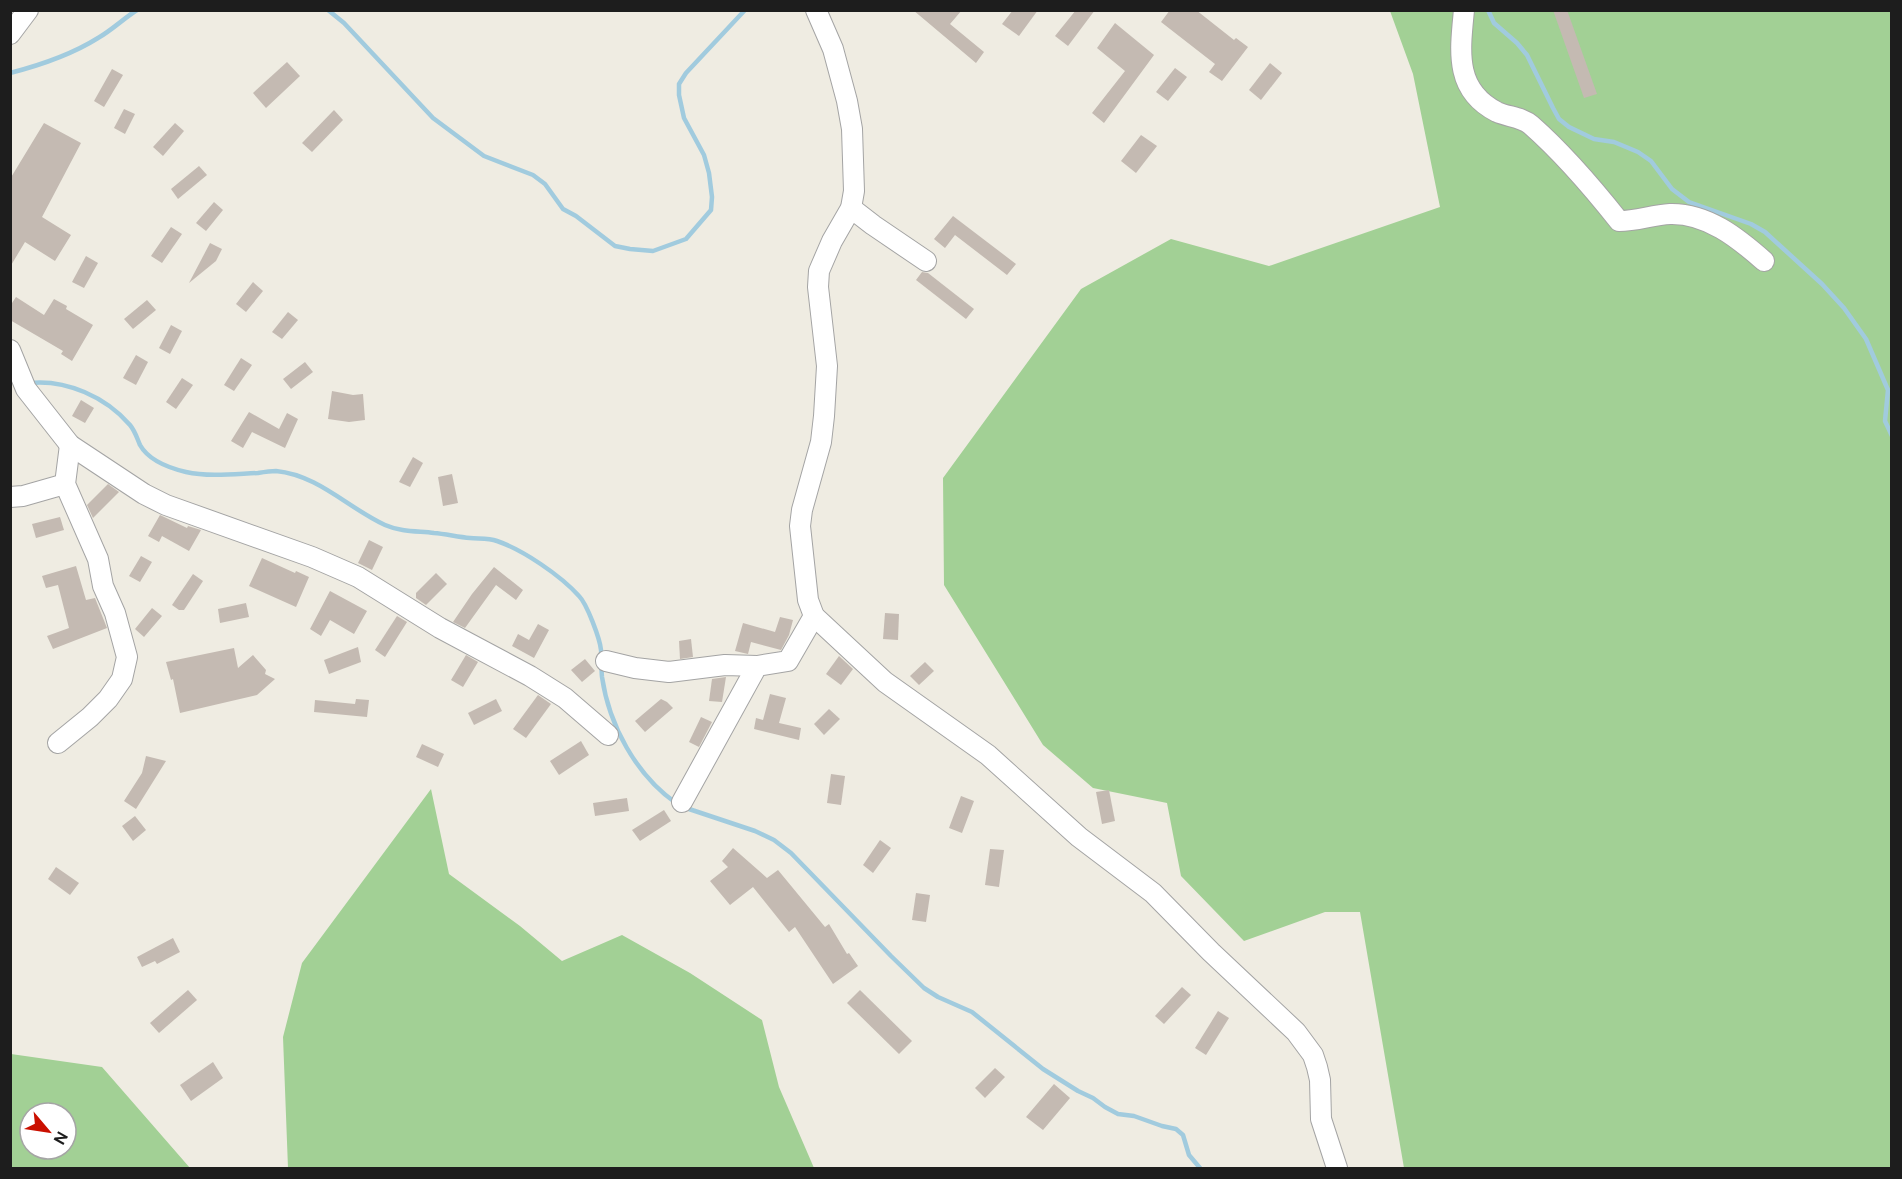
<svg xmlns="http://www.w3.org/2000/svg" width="1902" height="1179" font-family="'DM Sans',sans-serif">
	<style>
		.forest { fill: #a2d095; fill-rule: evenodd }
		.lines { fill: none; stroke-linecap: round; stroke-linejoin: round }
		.stream { stroke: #a1cbde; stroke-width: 4.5 }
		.building { fill: #c4bab2 }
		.minor-casing { stroke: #a4a4a4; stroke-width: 22 }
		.minor { stroke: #fff; stroke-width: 20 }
	</style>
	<rect width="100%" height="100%" fill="#efece2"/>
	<g class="forest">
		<polygon points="1390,11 1891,11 1891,1168 1404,1168 1360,912 1325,912 1244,941 1181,876 1167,803 1093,788 1043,745 944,585 943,478 1081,289 1171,239 1269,266 1440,207 1413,74"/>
		<polygon points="431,789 449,874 520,926 562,961 622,935 690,973 762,1020 779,1087 814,1168 288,1168 283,1037 302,963"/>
		<path d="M11 1054 102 1067 190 1168H11ZM30 1113H66V1149H30Z"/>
	</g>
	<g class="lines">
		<g class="stream">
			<polyline points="328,10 344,23 433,118 484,156 533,175 545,184 563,209 576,216 615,246 630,249 653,251 686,239 711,210 712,197 709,173 704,155 684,118 679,95 679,84 686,73 745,10"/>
			<polyline points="1488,10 1494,23 1517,43 1527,55 1553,108 1559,119 1569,127 1594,139 1614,142 1638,152 1651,161 1672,189 1689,202 1751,224 1765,232 1822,284 1844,308 1866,339 1888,390 1885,421 1892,436"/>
			<path d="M10 73C41 65 71 55 98 38 112 30 123 19 137 10"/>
			<path d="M29 383C66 379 106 397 130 425 135 431 137 438 140 445 149 461 169 468 186 472 209 477 234 474 258 473 264 472 270 471 276 471 318 475 348 508 385 525 401 532 417 531 434 533 446 534 458 537 470 538 478 539 488 538 497 541 523 550 560 575 579 596 587 604 600 639 601 650 602 659 601 668 602 677 609 725 636 775 676 803"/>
			<polyline points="683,807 755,831 774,840 791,853 891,956 924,988 938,997 972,1012 1043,1069 1078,1091 1093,1098 1105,1107 1118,1114 1134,1116 1162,1126 1176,1129 1183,1135 1189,1155 1200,1168"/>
		</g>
	</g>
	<g class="building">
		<polygon points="913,10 962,10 950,24 984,52 976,63"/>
		<polygon points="1013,10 1038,10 1019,36 1002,24"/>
		<polygon points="1076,10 1095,10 1068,46 1055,36"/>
		<polygon points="1170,10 1196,10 1234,40 1236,38 1248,47 1222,81 1209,72 1215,64 1161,22"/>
		<polygon points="1553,10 1567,10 1597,94 1584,98"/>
		<polygon points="1115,23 1154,55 1104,123 1092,113 1125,71 1097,48"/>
		<polygon points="287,62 300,76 266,108 253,93"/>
		<polygon points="1270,63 1282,73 1261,100 1249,90"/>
		<polygon points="1175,68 1187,77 1168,101 1156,92"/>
		<polygon points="112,69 123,75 104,107 94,101"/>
		<polygon points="124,109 135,114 125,134 114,128"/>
		<polygon points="334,110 343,120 312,152 302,143"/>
		<polygon points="44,123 81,143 42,217 71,235 55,261 25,242 10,267 10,179"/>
		<polygon points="175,123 184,131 163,156 153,147"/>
		<polygon points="1141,135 1157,146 1136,173 1121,161"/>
		<polygon points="199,166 207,175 178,199 171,189"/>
		<polygon points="214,202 223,210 206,231 196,223"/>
		<polygon points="953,216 1016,264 1007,275 955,235 945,248 934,239"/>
		<polygon points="171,227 182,234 162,263 151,256"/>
		<polygon points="210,243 222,249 216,261 189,283"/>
		<polygon points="86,256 98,263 84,288 72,282"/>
		<polygon points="922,272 928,273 974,309 966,319 916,280"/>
		<polygon points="253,282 263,291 246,312 236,304"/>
		<polygon points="16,297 44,315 54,299 67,306 66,309 93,325 72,361 61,354 63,351 10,320 10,306"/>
		<polygon points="147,300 156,310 133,329 124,319"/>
		<polygon points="288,312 298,320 282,339 272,332"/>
		<polygon points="171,325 182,331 170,354 159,348"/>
		<polygon points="136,355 148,362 136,385 123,378"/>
		<polygon points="241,358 252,365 234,391 224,385"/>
		<polygon points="305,362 313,372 291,389 283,379"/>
		<polygon points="182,378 193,385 176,409 166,402"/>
		<polygon points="332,391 353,395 363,394 365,420 349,422 328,419"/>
		<polygon points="81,400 94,408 85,423 72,416"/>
		<polygon points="249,412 279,429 287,413 298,419 285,448 252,432 243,448 231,441"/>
		<polygon points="413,457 423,463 410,487 399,482"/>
		<polygon points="452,474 458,503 443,506 438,477"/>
		<polygon points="108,484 119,492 93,518 87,505"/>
		<polygon points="160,515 187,528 188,526 201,530 189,551 162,536 159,542 148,536"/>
		<polygon points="60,517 64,530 36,538 32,524"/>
		<polygon points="369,540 383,547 372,570 358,563"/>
		<polygon points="141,556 152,562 140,582 129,576"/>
		<polygon points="262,558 295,573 296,571 309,577 296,607 249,586"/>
		<polygon points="76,566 86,600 95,598 107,628 53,649 47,636 69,628 58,585 46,588 42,576"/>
		<polygon points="494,567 523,590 516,600 496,585 465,628 453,622 472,594"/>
		<polygon points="436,573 447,584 426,605 416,598 416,593"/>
		<polygon points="193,574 203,581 184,610 179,610 172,605"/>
		<polygon points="330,591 367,611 354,634 330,620 321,636 310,629"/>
		<polygon points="246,603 249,617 220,623 218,609"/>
		<polygon points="152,608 162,616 144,637 135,629"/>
		<polygon points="885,613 899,614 898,640 883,639"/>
		<polygon points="397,616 407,622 385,657 375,650"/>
		<polygon points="780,617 793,620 789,635 781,650 751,642 748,654 735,651 743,623 775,632"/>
		<polygon points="538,624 549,630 534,658 512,646 518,634 529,640"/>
		<polygon points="691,639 693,657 680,659 679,641"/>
		<polygon points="358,647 361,662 329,674 324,660"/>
		<polygon points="234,648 238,668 253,655 266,670 265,674 275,679 257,695 180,713 173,679 171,680 166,662"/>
		<polygon points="466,655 478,662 463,687 451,680"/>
		<polygon points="839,656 853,669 841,685 826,674"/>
		<polygon points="585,659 595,671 582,682 571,670"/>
		<polygon points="925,662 934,671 919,685 910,676"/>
		<polygon points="726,677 722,702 709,701 712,679"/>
		<polygon points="770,694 786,698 779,723 801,728 799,740 754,729 756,718 763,720"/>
		<polygon points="538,695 551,704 526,738 513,729"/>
		<polygon points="356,699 369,700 367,717 314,712 315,700 355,704"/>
		<polygon points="496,699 502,711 474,725 468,713"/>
		<polygon points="661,699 667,702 673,708 645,732 635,721"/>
		<polygon points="829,709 840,719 824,735 814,724"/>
		<polygon points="701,717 712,722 699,747 689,742"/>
		<polygon points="581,741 589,755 559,775 550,761"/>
		<polygon points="422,744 444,754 438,767 416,757"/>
		<polygon points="146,756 166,761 136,809 124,801 142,773"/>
		<polygon points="831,774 845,776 841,805 827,803"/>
		<polygon points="1109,790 1115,821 1102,824 1096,792"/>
		<polygon points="961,796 974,801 962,833 949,828"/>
		<polygon points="627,798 629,811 595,816 593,803"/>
		<polygon points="664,810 671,821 640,841 632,830"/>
		<polygon points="135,816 146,830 133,841 122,826"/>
		<polygon points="880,840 891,848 873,873 863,865"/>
		<polygon points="733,848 767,878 778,870 825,927 829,924 847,954 849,953 858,966 833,984 795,927 789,932 753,887 730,905 710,881 728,867 722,861"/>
		<polygon points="990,849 1004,850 999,887 985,885"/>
		<polygon points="56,867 79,883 70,895 48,879"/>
		<polygon points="916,893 930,895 926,922 912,920"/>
		<polygon points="173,938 180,952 157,964 155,961 142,967 137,957"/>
		<polygon points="1182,987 1191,995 1164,1024 1155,1016"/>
		<polygon points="188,990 197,1000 159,1033 150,1023"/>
		<polygon points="860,990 912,1041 899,1054 847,1003"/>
		<polygon points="1218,1011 1229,1018 1206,1055 1195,1048"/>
		<polygon points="213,1062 223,1078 191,1101 180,1085"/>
		<polygon points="995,1068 1005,1077 985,1098 975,1088"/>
		<polygon points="1054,1084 1070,1098 1043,1130 1026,1117"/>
	</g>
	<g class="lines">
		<defs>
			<g id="minor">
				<polyline points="816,10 833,49 847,101 852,129 854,191 851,208 832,241 819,271 818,287 827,366 824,416 821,442 802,510 800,526 808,600 814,616 885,682 988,755 1079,837 1153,893 1211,952 1296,1032 1313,1055 1317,1067 1320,1080 1321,1119 1337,1168"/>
				<path d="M1464 10C1460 51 1454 90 1497 112 1508 117 1522 117 1531 125 1564 154 1592 187 1619 221 1637 221 1652 215 1670 214 1707 213 1738 238 1764 261"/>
				<polyline points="10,34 28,10"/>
				<polyline points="851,208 873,225 926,261"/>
				<polyline points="10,350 26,389 70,445 144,494 166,505 312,557 358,577 440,628 530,676 565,698 608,735"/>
				<polyline points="10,497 23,496 65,484"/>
				<polyline points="606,661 635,668 669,672 725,665 757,666"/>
				<polyline points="58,743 90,717 108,699 122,679 127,657 115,613 103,586 98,559 65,484 70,445"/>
				<polyline points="682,802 757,666 788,661 814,616"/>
			</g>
		</defs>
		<use href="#minor" class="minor-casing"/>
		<use href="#minor" class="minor"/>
	</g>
	<rect width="1902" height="1179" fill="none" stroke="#1d1d1d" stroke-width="24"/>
	<g transform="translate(48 1131) rotate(119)"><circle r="28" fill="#ffffff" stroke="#a5a5a5" stroke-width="1.5"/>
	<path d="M0-4.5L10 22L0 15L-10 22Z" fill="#ca1000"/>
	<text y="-9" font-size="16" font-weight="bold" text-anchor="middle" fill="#1d1d1d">N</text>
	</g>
</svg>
